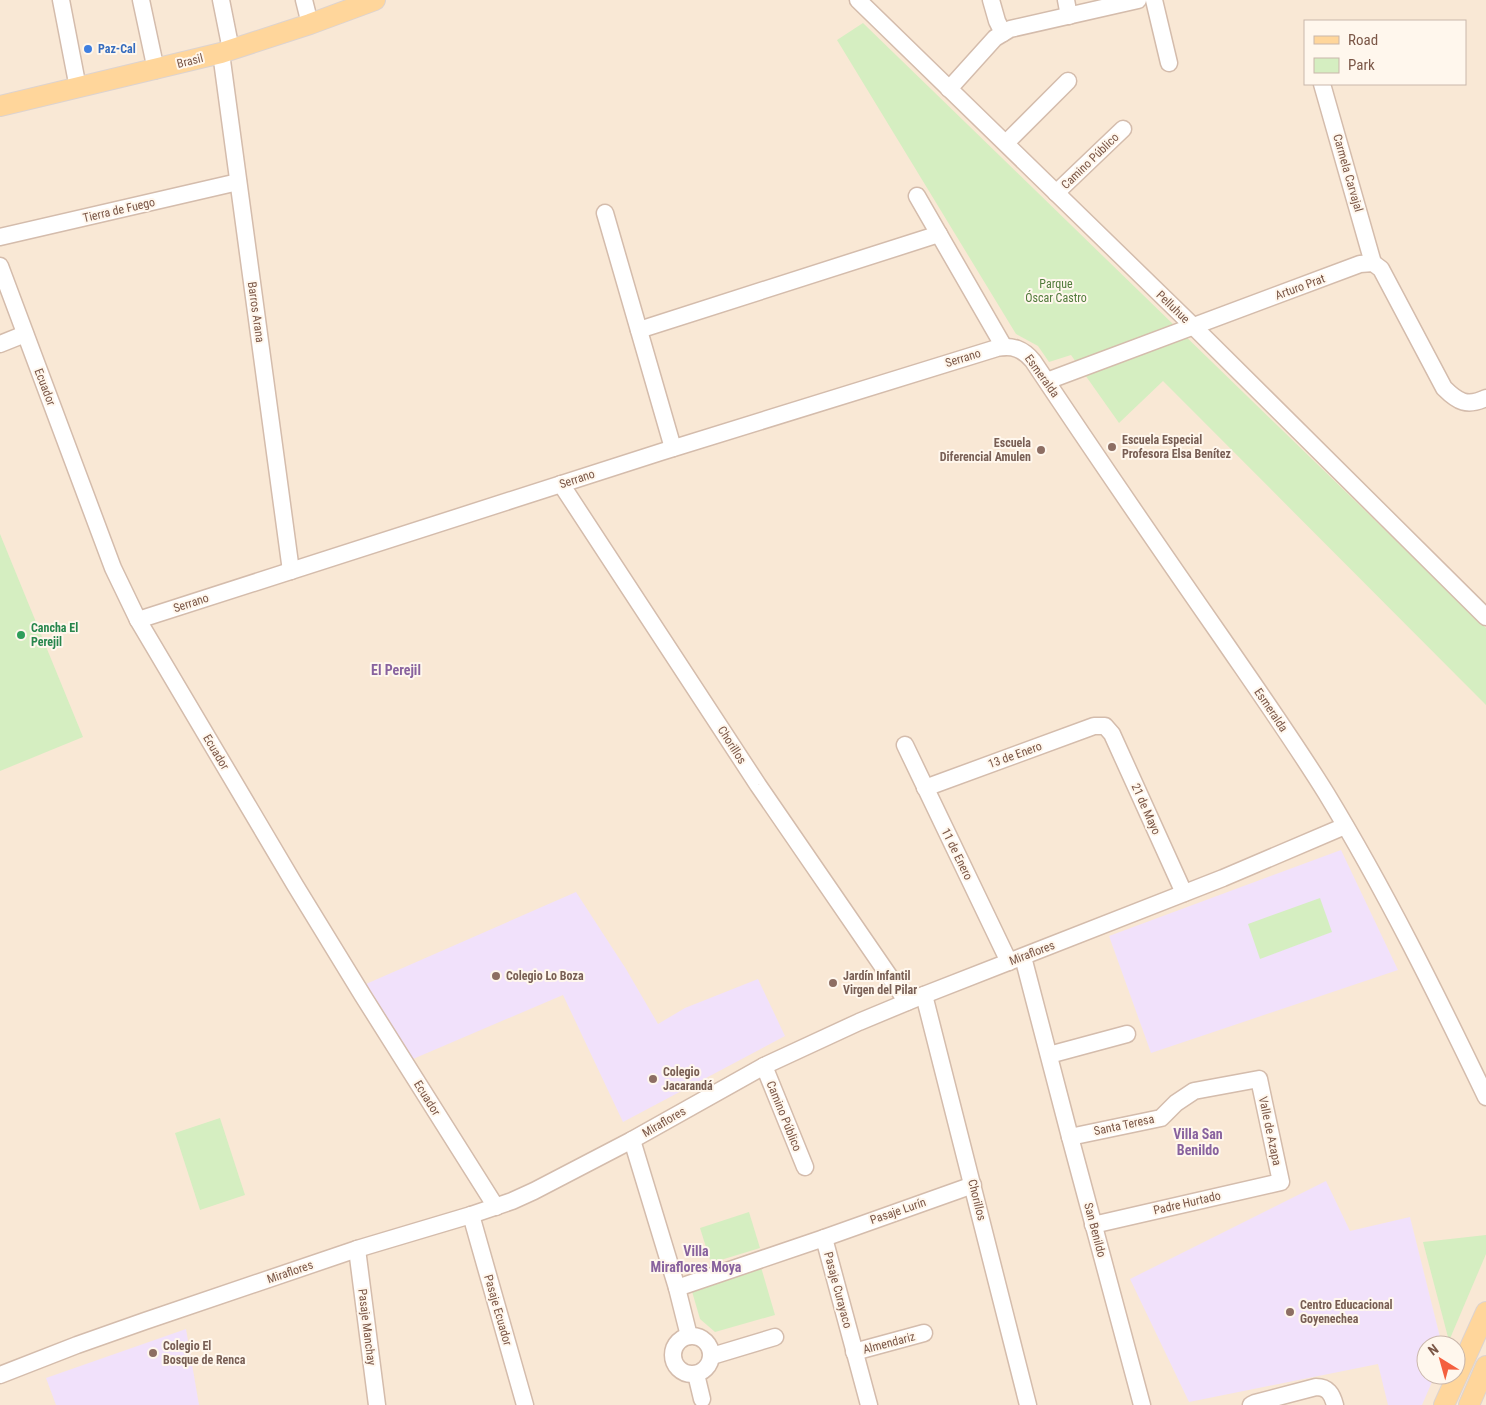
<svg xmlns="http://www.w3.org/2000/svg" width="1486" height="1405" font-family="'Roboto Condensed',sans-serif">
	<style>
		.residential { fill: #f9e8d5; fill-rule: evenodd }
		.education { fill: #f1e1fb }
		.green { fill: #d5eec1 }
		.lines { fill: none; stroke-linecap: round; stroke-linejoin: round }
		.minor-casing { stroke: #d4bcac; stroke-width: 19 }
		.major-casing { stroke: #ddd3cf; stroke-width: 22 }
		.minor { stroke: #fff; stroke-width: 16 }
		.major { stroke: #ffd69b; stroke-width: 20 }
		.shop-dot { fill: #3f7fe0; stroke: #fff7ed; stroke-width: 2 }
		.education-dot { fill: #8d6e63; stroke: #fff7ed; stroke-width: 2 }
		.leisure-dot { fill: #2e9e5b; stroke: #fff7ed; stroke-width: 2 }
		.labels { text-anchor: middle; stroke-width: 4; stroke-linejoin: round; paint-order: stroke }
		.shop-label { font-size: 12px; font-weight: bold; fill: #366cbe; stroke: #fff7ed; text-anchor: start }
		.street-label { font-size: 12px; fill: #7b5747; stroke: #fff7ed }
		.park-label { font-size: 12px; fill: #517b3b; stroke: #fff7ed }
		.education-label { font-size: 12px; font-weight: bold; fill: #785e54; stroke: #fff7ed; text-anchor: start }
		.leisure-label { font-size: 12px; font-weight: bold; fill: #27864d; stroke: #fff7ed; text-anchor: start }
		.neighbourhood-label { font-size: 14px; font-weight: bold; fill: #88629e; stroke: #fff7ed }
	</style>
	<rect width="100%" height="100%" fill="#fef4e5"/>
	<path class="residential" d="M0 0H1486V1405H0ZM1305 21H1465V84H1305ZM1426 1345H1456V1375H1426Z"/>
	<g class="education">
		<polygon points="1341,850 1398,970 1151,1053 1109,936"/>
		<polygon points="576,892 626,969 658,1024 685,1008 758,979 785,1036 623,1122 563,995 413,1059 366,984"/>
		<polygon points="1326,1181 1350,1231 1410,1217 1442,1345 1426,1345 1426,1375 1435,1375 1422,1405 1388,1405 1378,1364 1189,1402 1130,1279"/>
		<polygon points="186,1329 199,1405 56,1405 46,1378"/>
	</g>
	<g class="green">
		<polygon points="863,23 1486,628 1486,705 1163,381 1119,423 1071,355 1049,362 1038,346 1016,334 837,40"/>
		<polygon points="0,534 83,737 0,771"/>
		<polygon points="1320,898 1332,932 1260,959 1248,924"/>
		<polygon points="220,1118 245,1195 200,1210 175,1133"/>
		<polygon points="749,1212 760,1248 711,1263 700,1228"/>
		<polygon points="1486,1235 1486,1254 1449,1341 1423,1242"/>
		<polygon points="761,1267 775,1315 715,1332 700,1319 691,1288"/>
	</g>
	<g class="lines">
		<defs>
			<g id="minor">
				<polyline points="61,0 78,88"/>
				<polyline points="141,0 156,70"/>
				<polyline points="221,0 231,50"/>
				<polyline points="304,0 310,24"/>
				<polyline points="858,0 1193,326 1486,617"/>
				<polyline points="991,0 997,21 1003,33"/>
				<polyline points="1066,0 1069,16"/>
				<polyline points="1154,0 1169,63"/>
				<polyline points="221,53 291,571"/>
				<polyline points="1322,84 1373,263"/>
				<polyline points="949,89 995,38 1010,29 1138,0"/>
				<polyline points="1006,143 1068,81"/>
				<polyline points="1056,193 1123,129"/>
				<polyline points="917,196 1004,347"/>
				<polyline points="605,213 673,448"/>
				<polyline points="0,237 238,182"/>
				<polyline points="0,266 113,568 138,620 295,885 363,996 496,1207"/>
				<polyline points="639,330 939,234"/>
				<polyline points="0,344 25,334"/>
				<path d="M1047 381 1360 264 1373 263 1381 269 1444 388C1458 402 1467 407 1486 398"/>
				<polyline points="561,484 758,785 907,1002"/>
				<path d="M138 620 661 452 997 348C1013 345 1023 349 1033 361 1095 454 1158 546 1222 638 1257 689 1293 740 1326 793 1385 890 1437 995 1486 1097"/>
				<polyline points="905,745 1009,962"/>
				<polyline points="925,788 1094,726 1105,726 1112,734 1184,893"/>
				<polyline points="1023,957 1070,1137 1142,1405"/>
				<polyline points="924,995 1028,1405"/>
				<polyline points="1049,1055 1127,1034"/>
				<polyline points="764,1066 805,1167"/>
				<polyline points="1070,1137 1161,1118 1176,1103 1194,1091 1259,1079 1281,1182 1093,1225"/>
				<polyline points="632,1140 677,1288 689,1336"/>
				<polyline points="471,1215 525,1405"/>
				<polyline points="824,1238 973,1185"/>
				<polyline points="357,1249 377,1405"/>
				<polyline points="677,1288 824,1238 869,1405"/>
				<circle cx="692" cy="1355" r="19"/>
				<polyline points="854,1352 924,1333"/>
				<polyline points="712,1356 775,1337"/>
				<polyline points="696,1374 702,1399"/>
				<polyline points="0,1375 77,1345 145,1321 357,1249 471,1215 512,1201 534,1191 632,1140 764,1066 859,1022 924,995 1223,878 1345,826"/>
				<path d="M1251 1405 1255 1403 1316 1387C1328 1387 1332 1394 1335 1405"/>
			</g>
			<g id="major">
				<polyline points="0,106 221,53 310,24 375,0"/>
				<polyline points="1444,1405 1486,1312"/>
				<polyline points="1469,1405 1486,1366"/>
			</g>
		</defs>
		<use href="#minor" class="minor-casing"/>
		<use href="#major" class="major-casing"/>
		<use href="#minor" class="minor"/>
		<use href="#major" class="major"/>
	</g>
	<circle class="shop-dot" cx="88" cy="49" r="5"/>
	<g class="education-dot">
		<circle cx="1112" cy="447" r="5"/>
		<circle cx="1041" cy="450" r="5"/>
		<circle cx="496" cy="976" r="5"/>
		<circle cx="833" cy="983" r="5"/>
		<circle cx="653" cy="1079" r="5"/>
		<circle cx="1290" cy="1312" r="5"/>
		<circle cx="153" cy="1353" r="5"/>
	</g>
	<circle class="leisure-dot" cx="21" cy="635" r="5"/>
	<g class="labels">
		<g class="shop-label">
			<text x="98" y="53">Paz-Cal</text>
		</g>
		<g class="street-label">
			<text transform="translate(190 61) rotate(-14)" y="4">Brasil</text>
			<text transform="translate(1090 161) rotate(-44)" y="4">Camino Público</text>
			<text transform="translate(1348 173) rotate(74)" y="4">Carmela Carvajal</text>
			<text transform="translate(119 210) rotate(-13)" y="4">Tierra de Fuego</text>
			<text transform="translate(1300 287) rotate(-20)" y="4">Arturo Prat</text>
			<text transform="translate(1173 307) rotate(44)" y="4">Pelluhue</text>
			<text transform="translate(256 312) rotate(82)" y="4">Barros Arana</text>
			<text transform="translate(963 358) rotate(-17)" y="4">Serrano</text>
			<text transform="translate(1042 376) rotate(54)" y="4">Esmeralda</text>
			<text transform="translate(45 387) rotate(69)" y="4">Ecuador</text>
			<text transform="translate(577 479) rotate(-18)" y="4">Serrano</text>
			<text transform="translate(191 603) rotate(-18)" y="4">Serrano</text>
			<text transform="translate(1271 710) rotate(56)" y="4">Esmeralda</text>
			<text transform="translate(732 745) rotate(57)" y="4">Chorillos</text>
			<text transform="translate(216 752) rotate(59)" y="4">Ecuador</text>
			<text transform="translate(1015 755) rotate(-20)" y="4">13 de Enero</text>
			<text transform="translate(1146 809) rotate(66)" y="4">21 de Mayo</text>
			<text transform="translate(957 854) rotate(64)" y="4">11 de Enero</text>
			<text transform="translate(1032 953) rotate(-21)" y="4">Miraflores</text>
			<text transform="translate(427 1098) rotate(58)" y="4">Ecuador</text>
			<text transform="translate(784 1116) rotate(68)" y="4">Camino Público</text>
			<text transform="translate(664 1122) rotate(-30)" y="4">Miraflores</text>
			<text transform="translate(1124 1125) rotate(-12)" y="4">Santa Teresa</text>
			<text transform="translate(1270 1131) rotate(78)" y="4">Valle de Azapa</text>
			<text transform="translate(977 1200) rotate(76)" y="4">Chorillos</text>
			<text transform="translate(1187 1203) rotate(-13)" y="4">Padre Hurtado</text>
			<text transform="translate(898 1211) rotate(-19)" y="4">Pasaje Lurín</text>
			<text transform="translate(1095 1230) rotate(75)" y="4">San Benildo</text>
			<text transform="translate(290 1272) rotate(-19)" y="4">Miraflores</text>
			<text transform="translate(838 1290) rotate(75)" y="4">Pasaje Curayaco</text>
			<text transform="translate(498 1310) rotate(74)" y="4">Pasaje Ecuador</text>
			<text transform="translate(367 1327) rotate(83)" y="4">Pasaje Manchay</text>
			<text transform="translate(889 1343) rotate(-15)" y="4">Almendariz</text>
		</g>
		<g class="park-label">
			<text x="1056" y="288">Parque<tspan x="1056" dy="14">Óscar Castro</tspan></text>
		</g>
		<g class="education-label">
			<text x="1122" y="444">Escuela Especial<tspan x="1122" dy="14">Profesora Elsa Benítez</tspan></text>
			<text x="1031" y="447" text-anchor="end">Escuela<tspan x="1031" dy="14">Diferencial Amulen</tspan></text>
			<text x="506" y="980">Colegio Lo Boza</text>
			<text x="843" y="980">Jardín Infantil<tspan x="843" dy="14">Virgen del Pilar</tspan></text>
			<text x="663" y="1076">Colegio<tspan x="663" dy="14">Jacarandá</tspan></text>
			<text x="1300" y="1309">Centro Educacional<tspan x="1300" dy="14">Goyenechea</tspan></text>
			<text x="163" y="1350">Colegio El<tspan x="163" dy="14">Bosque de Renca</tspan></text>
		</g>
		<g class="leisure-label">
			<text x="31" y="632">Cancha El<tspan x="31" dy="14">Perejil</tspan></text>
		</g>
		<g class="neighbourhood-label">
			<text x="396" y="675">El Perejil</text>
			<text x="1198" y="1139">Villa San<tspan x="1198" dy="16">Benildo</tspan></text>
			<text x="696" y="1256">Villa<tspan x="696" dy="16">Miraflores Moya</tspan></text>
		</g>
	</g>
	<rect x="1304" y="20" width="162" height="65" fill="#fff7ed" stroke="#cab7ab"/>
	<rect x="1314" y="36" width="25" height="8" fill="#ffd69b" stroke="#cab7ab"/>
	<text x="1348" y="45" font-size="15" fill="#7b5747">Road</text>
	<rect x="1314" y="58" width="25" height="15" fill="#d5eec1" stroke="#cab7ab"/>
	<text x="1348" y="70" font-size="15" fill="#7b5747">Park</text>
	<g transform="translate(1441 1360) rotate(323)"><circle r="24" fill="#fff7ed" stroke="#cab7ab"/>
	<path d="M0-4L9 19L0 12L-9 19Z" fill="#f45f3e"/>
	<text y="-8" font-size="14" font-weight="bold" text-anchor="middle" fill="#7b5747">N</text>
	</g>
</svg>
